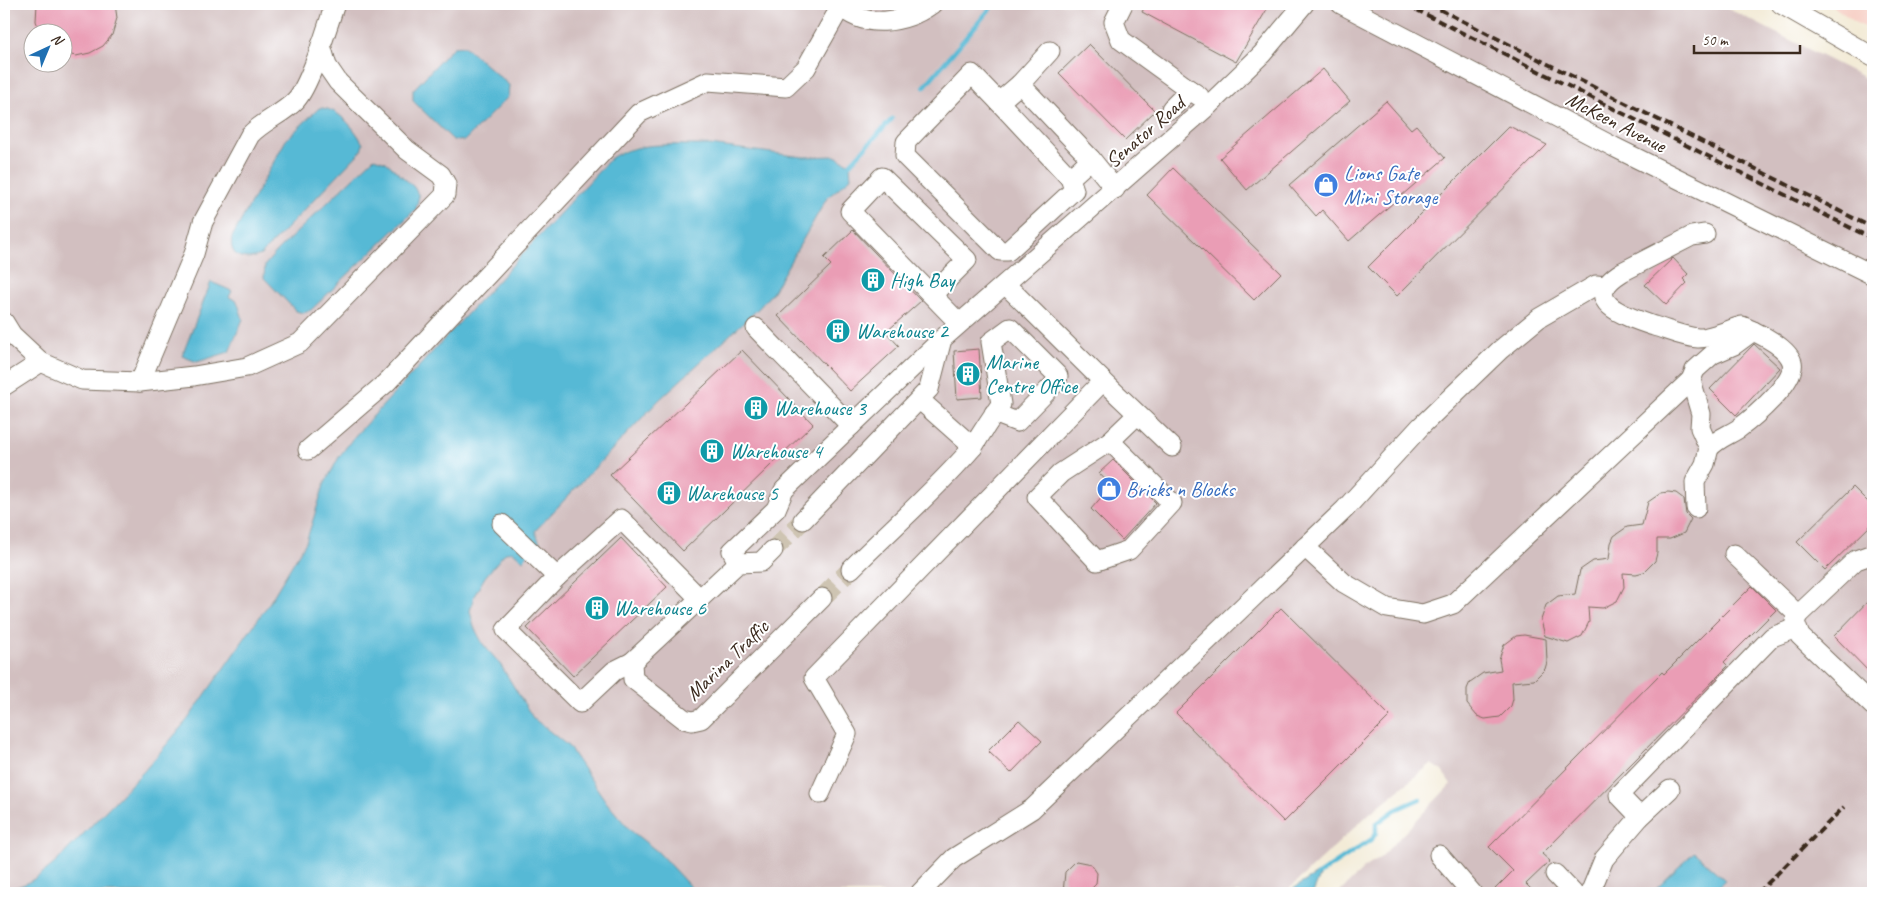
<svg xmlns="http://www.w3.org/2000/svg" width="1877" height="897" font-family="Caveat,sans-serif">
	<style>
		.built { fill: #f7d1c8 }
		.industrial { fill: #d2bfc0; fill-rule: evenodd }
		.water { fill: #56b9d5; stroke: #48727a }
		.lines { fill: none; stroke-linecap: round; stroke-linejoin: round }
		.stream { stroke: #56b9d5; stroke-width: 4.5 }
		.building { fill: #ea9db5 }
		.minor-tunnel { stroke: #cec4b2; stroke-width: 19; stroke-dasharray: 19 9; stroke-linecap: butt }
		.minor-casing { stroke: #7b6e5f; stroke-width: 21 }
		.minor { stroke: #fff; stroke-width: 19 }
		.rail { stroke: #3b2a1e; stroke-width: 4; stroke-dasharray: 8 4; stroke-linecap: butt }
		.labels { text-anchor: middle; stroke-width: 4; stroke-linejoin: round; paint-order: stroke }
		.street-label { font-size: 21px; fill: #3b2a1e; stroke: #fff }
		.shop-label { font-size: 21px; fill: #366cbe; stroke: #fff; text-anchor: start }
		.culture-label { font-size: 21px; fill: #0d838f; stroke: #fff; text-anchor: start }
	</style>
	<rect width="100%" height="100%" fill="#fff"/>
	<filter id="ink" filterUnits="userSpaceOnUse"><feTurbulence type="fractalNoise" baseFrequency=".02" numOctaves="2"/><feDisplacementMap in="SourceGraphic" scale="10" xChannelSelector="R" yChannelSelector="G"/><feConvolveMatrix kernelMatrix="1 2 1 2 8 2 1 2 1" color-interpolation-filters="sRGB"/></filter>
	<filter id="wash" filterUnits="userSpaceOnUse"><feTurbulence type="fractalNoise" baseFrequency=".0096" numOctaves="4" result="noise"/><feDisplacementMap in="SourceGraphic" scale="20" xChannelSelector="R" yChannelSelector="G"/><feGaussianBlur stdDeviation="1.12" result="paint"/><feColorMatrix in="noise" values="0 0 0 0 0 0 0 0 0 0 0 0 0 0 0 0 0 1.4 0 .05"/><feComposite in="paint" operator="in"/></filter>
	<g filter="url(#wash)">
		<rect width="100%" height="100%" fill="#f3ebd7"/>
		<polygon class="built" points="1830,4 1873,4 1873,31 1858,24"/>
		<path class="industrial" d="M4 4H1723L1729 9 1873 82V893H1711L1724 880 1694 852 1652 893H1339L1363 869 1381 857 1451 784 1442 771 1431 764 1370 813 1285 893H696L658 852 630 830 607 803 568 746 533 718 500 664 483 644 474 627 470 611 474 596 485 577 504 554 511 551 522 559 536 537 535 531 579 484 659 400 758 309 772 293 827 198 851 178 835 156 803 157 710 145 636 147 622 151 611 158 353 438 339 457 324 485 306 542 268 605 188 719 145 770 56 862 41 875 27 883 13 888 4 889ZM32 32H62V62H32Z"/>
		<g class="water">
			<polygon points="464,46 509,85 508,97 464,141 453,140 413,101 413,90 453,47"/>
			<path d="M319 108C338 107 355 129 363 144L361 151 261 255C246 261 228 259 232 237L286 140Z"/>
			<path d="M710 145 803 157 835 156 850 164 851 178 827 198 772 293 758 309 659 400 535 531 540 543 523 560 511 551 504 554 485 577 474 596 470 611 474 627 483 644 500 664 533 718 568 746 607 803 630 830 658 852 696 893H4V889C25 888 41 875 56 862L145 770 188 719 268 605 306 542 324 485 339 457 353 438 611 158C639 140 678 146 710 145Z"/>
			<polygon points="374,158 386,162 414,187 419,196 416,209 311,310 303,313 296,311 264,278 265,265 277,251"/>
			<polygon points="211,282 232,291 229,297 237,301 243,319 229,352 197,362 182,356"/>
			<polygon points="1694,852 1725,880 1711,893 1652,893"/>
			<polygon points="1322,871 1313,893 1286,893"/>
		</g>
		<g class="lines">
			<g class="stream">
				<polyline points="924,87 994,4"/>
				<polyline points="850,164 892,119"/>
				<polyline points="1318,875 1372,839 1376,833 1376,824 1395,810 1420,799"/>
			</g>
		</g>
		<g id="blocks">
			<g class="building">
				<polygon points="37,4 115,4 117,18 112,35 103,46 90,53 76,56 62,53 62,32 40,32 36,21"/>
				<polygon points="1146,4 1270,4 1236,62 1142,12"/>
				<polygon points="1089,44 1155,111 1125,140 1059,73"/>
				<polygon points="1323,69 1350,101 1247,190 1220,158"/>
				<polygon points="1386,101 1411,129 1416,125 1445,158 1349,241 1322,210 1316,216 1289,185"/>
				<polygon points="1509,126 1547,145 1397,296 1368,267"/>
				<polygon points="1173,168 1281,273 1254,300 1147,195"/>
				<polygon points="853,230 921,301 886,332 899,346 850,391 778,316 831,265 824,258"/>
				<polygon points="1673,258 1688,274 1683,279 1687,283 1666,305 1645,285"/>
				<polygon points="1754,344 1780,368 1736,415 1710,389"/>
				<polygon points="979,349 982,397 957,399 954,351"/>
				<polygon points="742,350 813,424 683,551 610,475"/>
				<polygon points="1113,460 1156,503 1122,540 1091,509 1111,486 1099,473"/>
				<polygon points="1853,487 1873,507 1873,523 1825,570 1797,542"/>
				<polygon points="1668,492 1676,493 1684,499 1686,514 1691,519 1684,533 1670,539 1657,539 1657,553 1655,561 1644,572 1636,574 1623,573 1624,587 1617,601 1603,608 1588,607 1589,622 1582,636 1568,643 1545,636 1541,620 1546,605 1558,596 1575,594 1580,570 1593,561 1609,559 1611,543 1614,536 1627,527 1642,525 1648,502 1661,493"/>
				<polygon points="621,538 667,587 573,676 527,628"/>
				<polygon points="1752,586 1776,610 1724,662 1728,666 1542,854 1550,861 1526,884 1535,893 1491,893 1513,871 1489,847 1662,672 1664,674"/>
				<polygon points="1873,596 1873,676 1834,636"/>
				<polygon points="1281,608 1390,716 1284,822 1176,713"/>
				<polygon points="1524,635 1546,639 1547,662 1545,669 1534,680 1512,682 1513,699 1511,706 1500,717 1485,719 1477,716 1467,704 1467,689 1470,682 1483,673 1501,670 1499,659 1504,645 1516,636"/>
				<polygon points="1019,720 1042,741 1011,773 988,751"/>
				<polygon points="1076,861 1091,864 1097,873 1096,884 1088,892 1083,893 1063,893 1065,872"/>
			</g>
		</g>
	</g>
	<g filter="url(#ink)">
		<use href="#blocks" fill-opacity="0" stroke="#7b6e5f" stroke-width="1"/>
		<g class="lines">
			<g class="minor-tunnel">
				<polyline points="773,550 803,520"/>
				<polyline points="822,598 851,569"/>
			</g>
			<defs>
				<g id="minor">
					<path d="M838 4C864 30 904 24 932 4"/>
					<polyline points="1123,4 1114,22 1121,40 1190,90"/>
					<polyline points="1341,4 1614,147 1873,275"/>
					<polyline points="1781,4 1873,57"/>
					<polyline points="1050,51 1020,84 999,102 972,74 906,142 905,156 1000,251 1008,251 1074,190 1070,178"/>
					<polyline points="1020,84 1091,159 1115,189"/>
					<polyline points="999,102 1070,178 1091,159"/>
					<polyline points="1171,109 1190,90 1199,96"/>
					<path d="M1705 234 1692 236 1622 272C1576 301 1627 317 1654 326 1668 330 1683 337 1698 338 1708 339 1731 329 1742 326 1756 332 1787 346 1792 362 1797 381 1753 418 1738 429 1727 436 1720 437 1709 448"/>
					<polyline points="932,295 967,260 882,177 850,211 959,323"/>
					<polyline points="4,322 12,335 41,362 82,380 140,382 194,376 247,367 300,343 445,195 446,184 441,175 407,150 338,82 327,66 321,45"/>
					<polyline points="756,328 851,426"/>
					<polyline points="1103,381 1172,447"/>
					<path d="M140 382 194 254 203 222 250 135C263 121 283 114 296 100 311 83 327 27 335 4"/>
					<polyline points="4,386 41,362"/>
					<path d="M920 400 973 447C982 432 991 418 1001 404L991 342 1010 328 1058 376 1057 381 1017 422 994 413"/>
					<polygon points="1110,441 1172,503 1129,550 1097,561 1037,497 1061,473"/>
					<polyline points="1110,441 1137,415"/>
					<polyline points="308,450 387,382 639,113 708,81 786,87 806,68 841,6"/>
					<polyline points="1696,508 1695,482 1705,464 1709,448 1700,428 1701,414 1691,380 1695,370 1713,354 1734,345 1753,331"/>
					<polyline points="803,520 929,389 942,339 1210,104 1262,54 1304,4"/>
					<polyline points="502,524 557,577 621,519 700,599"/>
					<polyline points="1305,547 1344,583 1387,608 1423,614 1453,604 1691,380"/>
					<polyline points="773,550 761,562 738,563 632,662 633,679 684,719 692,721 701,719 822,598"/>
					<polyline points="1734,554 1798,615"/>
					<polyline points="1873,554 1856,560 1798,615 1795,622 1800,636 1873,706"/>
					<polyline points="738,563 732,551 776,509 784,490 942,339"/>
					<path d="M851 569C892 528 935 491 973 447"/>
					<polyline points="557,577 506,630 580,703 614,671 632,662"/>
					<polyline points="820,794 847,734 814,678 1103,381 1006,285"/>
					<polyline points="1640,817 1619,795 1772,637 1796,628"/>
					<polyline points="1439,855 1472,893"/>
					<polyline points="1555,874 1573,893"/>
					<polyline points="920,893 954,858 1032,809 1345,509 1421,426 1500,350 1539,318 1596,285 1606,286"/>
					<polyline points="1590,893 1604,859 1640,817 1670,789"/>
				</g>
			</defs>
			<use href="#minor" class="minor-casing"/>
			<use href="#minor" class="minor"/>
			<g class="rail">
				<polyline points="1405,4 1873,239"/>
				<polyline points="1429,4 1873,228"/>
				<polyline points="1758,893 1844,807"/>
			</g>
		</g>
	</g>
	<defs>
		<symbol id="shop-disc" viewBox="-11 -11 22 22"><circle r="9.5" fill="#3f7fe0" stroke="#fff"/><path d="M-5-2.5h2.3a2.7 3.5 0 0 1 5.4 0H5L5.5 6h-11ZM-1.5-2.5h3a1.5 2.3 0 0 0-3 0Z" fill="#fff"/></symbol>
		<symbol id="building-disc" viewBox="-11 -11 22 22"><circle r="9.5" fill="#0f9aa8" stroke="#fff"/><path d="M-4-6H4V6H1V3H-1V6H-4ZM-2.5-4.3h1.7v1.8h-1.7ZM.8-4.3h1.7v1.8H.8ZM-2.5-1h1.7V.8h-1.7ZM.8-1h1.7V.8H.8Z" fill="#fff"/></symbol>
	</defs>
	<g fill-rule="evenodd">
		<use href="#shop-disc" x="1312" y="171" width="28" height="28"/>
		<use href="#building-disc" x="859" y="266" width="28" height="28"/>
		<use href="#building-disc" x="824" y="317" width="28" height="28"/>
		<use href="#building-disc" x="954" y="360" width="28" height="28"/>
		<use href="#building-disc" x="742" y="394" width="28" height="28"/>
		<use href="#building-disc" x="698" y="437" width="28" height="28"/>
		<use href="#shop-disc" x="1095" y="475" width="28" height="28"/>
		<use href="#building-disc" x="655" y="479" width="28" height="28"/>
		<use href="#building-disc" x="583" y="594" width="28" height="28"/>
	</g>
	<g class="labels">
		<g class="street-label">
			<text transform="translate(1616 122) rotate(27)" y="7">McKeen Avenue</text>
			<text transform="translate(1145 132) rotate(-41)" y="7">Senator Road</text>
			<text transform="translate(727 660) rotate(-44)" y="7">Marina Traffic</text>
		</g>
		<g class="shop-label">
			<text x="1344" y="180">Lions Gate<tspan x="1344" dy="24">Mini Storage</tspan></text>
			<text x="1126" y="496">Bricks n Blocks</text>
		</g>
		<g class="culture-label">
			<text x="890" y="287">High Bay</text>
			<text x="856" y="338">Warehouse 2</text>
			<text x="986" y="369">Marine<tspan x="986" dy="24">Centre Office</tspan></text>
			<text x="774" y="415">Warehouse 3</text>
			<text x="730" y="458">Warehouse 4</text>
			<text x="686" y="500">Warehouse 5</text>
			<text x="614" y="615">Warehouse 6</text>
		</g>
	</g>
	<rect width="1877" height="897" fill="none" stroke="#fff" stroke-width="20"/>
	<g transform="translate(48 48) rotate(44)"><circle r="24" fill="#ffffff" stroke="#b1aaa5"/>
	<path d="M0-4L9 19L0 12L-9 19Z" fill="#1f6fb2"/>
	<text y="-8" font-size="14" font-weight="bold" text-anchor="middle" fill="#3b2a1e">N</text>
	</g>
	<path d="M1694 45v8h106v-8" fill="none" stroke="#3b2a1e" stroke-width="2.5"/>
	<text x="1702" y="45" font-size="15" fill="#3b2a1e" stroke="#ffffff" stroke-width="4" paint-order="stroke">50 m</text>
</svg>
